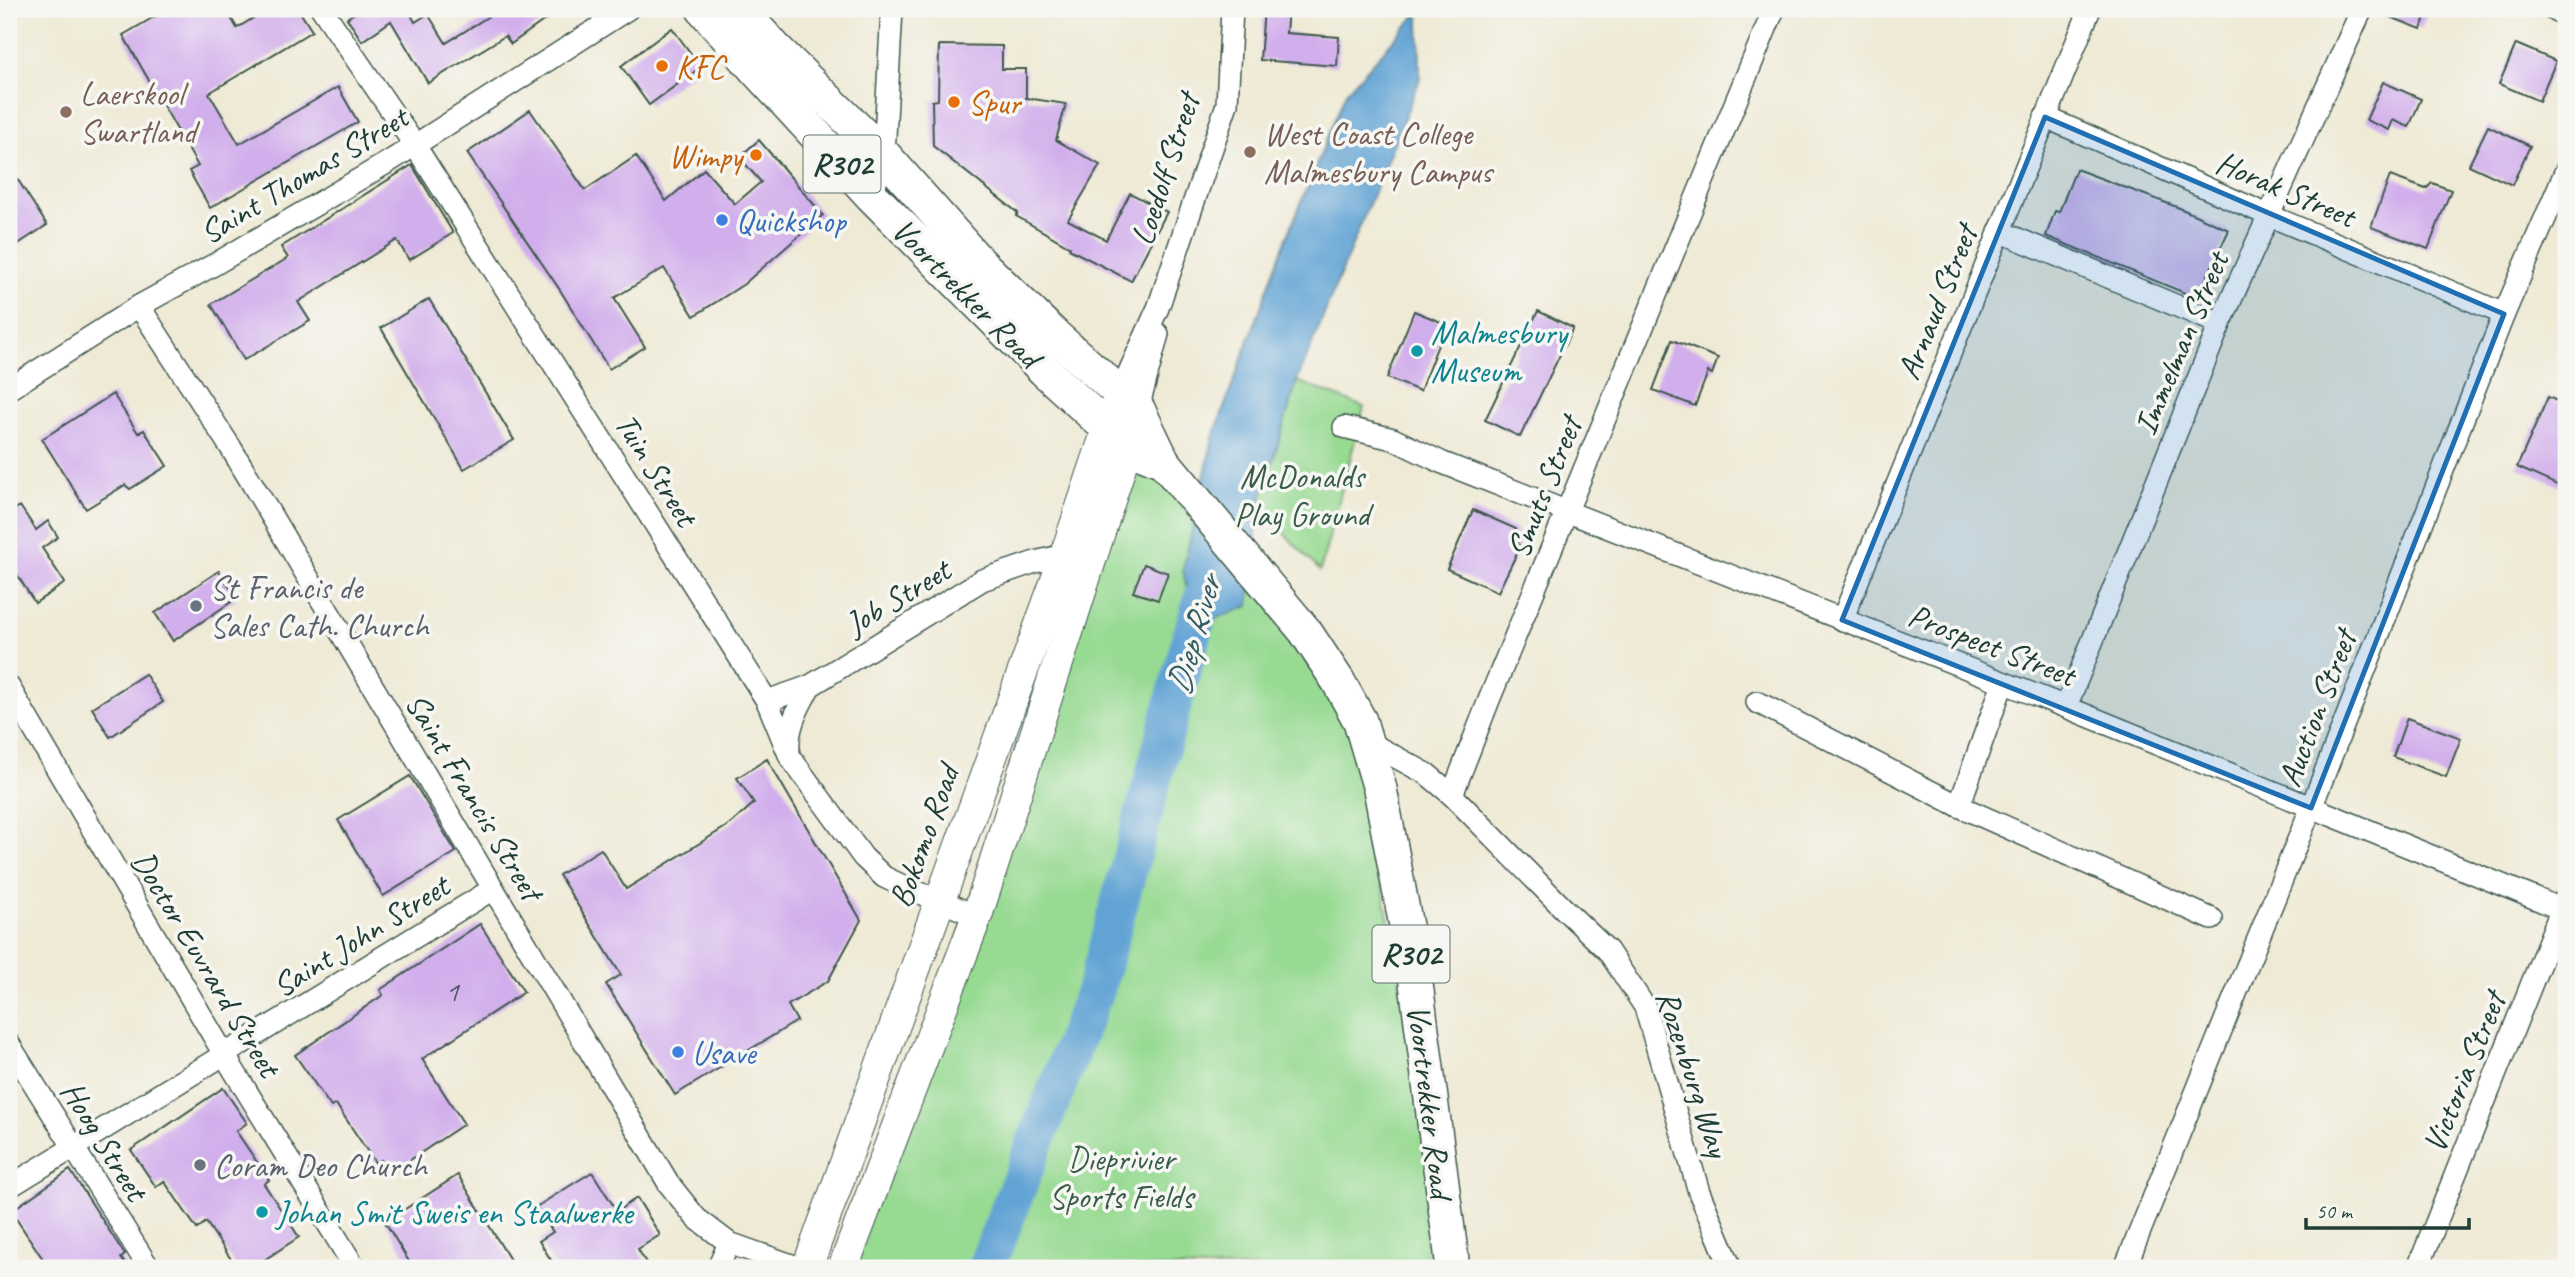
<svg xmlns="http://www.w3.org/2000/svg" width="2575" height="1277" font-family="Caveat,sans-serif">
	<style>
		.green { fill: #97da92; stroke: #5b8c63; stroke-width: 2 }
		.water { fill: #60a3d4; stroke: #407084; stroke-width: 2 }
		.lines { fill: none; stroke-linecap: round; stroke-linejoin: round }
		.river { stroke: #60a3d4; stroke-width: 38 }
		.building { fill: #d1aeec }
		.street-casing { stroke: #3e574c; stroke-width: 24 }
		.secondary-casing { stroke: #3e574c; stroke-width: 32 }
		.primary-casing { stroke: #3e574c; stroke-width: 36 }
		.street { stroke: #fff; stroke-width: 21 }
		.secondary { stroke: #fff; stroke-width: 30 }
		.primary { stroke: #fff; stroke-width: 33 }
		.marked { fill: #1f6fb2; fill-opacity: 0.2; stroke: #1f6fb2; stroke-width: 5; stroke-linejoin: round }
		.food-dot { fill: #e8710a; stroke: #f6f6f2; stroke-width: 2.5 }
		.education-dot { fill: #8d6e63; stroke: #f6f6f2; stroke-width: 2.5 }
		.shop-dot { fill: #3f7fe0; stroke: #f6f6f2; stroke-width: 2.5 }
		.culture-dot { fill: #0f9aa8; stroke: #f6f6f2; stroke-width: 2.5 }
		.worship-dot { fill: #6b7280; stroke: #f6f6f2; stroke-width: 2.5 }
		.labels { text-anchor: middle; stroke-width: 7; stroke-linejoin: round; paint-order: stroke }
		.number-label { font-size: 30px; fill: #4c5962 }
		.shield { fill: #f6f6f2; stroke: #60746d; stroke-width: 2 }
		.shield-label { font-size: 32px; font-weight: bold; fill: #1f3d34 }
		.food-label { font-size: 33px; fill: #c56008; stroke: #f6f6f2; text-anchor: start }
		.education-label { font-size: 33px; fill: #785e54; stroke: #f6f6f2; text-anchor: start }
		.street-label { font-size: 33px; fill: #1f3d34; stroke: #f6f6f2 }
		.shop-label { font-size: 33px; fill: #366cbe; stroke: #f6f6f2; text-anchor: start }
		.culture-label { font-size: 33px; fill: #0d838f; stroke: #f6f6f2; text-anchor: start }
		.park-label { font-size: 33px; fill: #375c47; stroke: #f6f6f2 }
		.worship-label { font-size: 33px; fill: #5b616d; stroke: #f6f6f2; text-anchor: start }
		.water-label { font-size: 35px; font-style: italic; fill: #325c64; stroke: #f6f6f2 }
	</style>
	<rect width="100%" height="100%" fill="#f6f6f2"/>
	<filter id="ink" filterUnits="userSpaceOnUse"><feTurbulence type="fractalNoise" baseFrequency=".0143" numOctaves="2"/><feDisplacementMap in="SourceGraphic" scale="14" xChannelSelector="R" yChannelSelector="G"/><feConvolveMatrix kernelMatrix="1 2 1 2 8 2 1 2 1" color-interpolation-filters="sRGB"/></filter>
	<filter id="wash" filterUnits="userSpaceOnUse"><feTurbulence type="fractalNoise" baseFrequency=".00686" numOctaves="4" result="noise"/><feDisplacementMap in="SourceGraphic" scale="28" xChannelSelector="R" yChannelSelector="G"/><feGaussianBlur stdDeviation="1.57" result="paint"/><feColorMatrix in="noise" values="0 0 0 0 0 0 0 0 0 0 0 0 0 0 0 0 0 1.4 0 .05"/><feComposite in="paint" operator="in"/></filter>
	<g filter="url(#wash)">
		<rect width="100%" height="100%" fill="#efead5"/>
		<g class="green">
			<polygon points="1297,381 1364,407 1320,571 1259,507"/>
			<polygon points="1128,447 1163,461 1348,700 1453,1268 843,1268"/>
		</g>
		<polygon class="water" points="1419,12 1420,79 1297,381 1259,507 1249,606 1194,627 1183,570 1213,438 1281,252 1346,92"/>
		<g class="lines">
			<polyline class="river" points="986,1268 1097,985 1194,627 1209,579"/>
		</g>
		<g id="blocks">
			<g class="building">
				<polygon points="168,9 226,9 237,28 268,9 298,9 312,31 209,93 239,144 338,87 358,122 210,208 189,171 198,166 123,35"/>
				<polygon points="361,9 408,9 415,22 428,14 446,43 500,9 560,9 511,44 505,36 428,83 391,21 362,41 347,18"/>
				<polygon points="1264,9 1288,9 1286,33 1339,37 1337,66 1260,60"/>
				<polygon points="2375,9 2429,9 2421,29 2375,11"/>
				<polygon points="672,28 701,67 649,105 621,66"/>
				<polygon points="2516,44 2556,61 2539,101 2499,84"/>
				<polygon points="939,45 1002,46 1002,69 1026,69 1026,98 1066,104 1056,140 1100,165 1068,220 1106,240 1130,193 1167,212 1131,281 1069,249 1070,247 1016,216 1018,213 933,146 932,101 938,100"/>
				<polygon points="2383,82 2421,99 2409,127 2393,120 2389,130 2366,120"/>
				<polygon points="530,110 585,190 636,156 666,201 704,169 735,204 761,182 739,157 759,140 823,215 744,284 694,316 664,268 614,298 645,347 609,369 560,290 467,153"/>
				<polygon points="2488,126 2530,146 2512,185 2469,165"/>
				<polygon points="412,165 453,233 409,260 397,240 298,302 310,321 244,360 211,304 288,258 281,247"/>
				<polygon points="9,166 47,225 9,250"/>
				<polygon points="2076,169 2177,207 2229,230 2197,298 2046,236 2055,211 2059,212"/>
				<polygon points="2390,176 2426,189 2432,183 2451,190 2428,249 2371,227"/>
				<polygon points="429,299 514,440 464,469 381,328"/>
				<polygon points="1414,311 1446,324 1420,391 1387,378"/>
				<polygon points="1538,311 1573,328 1520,437 1485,420"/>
				<polygon points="1672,340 1718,358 1712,374 1708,372 1695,406 1653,390"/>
				<polygon points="113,394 138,433 144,430 167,466 130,489 125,485 86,509 42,439"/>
				<polygon points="2548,397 2566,405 2566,489 2517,467"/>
				<polygon points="20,506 36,530 48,521 58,537 42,548 65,583 35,603 9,562 9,513"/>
				<polygon points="1473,510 1516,529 1519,549 1498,592 1447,569"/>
				<polygon points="1144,564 1168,573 1158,600 1133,592"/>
				<polygon points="219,571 237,598 173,641 155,613"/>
				<polygon points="145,674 163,702 110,737 92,708"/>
				<polygon points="2407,718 2461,738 2446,777 2393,757"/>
				<polygon points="767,759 861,920 828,981 788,1005 797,1021 675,1095 606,984 621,975 559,875 601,849 626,889 732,823 754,803 737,778"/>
				<polygon points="410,776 456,852 383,896 338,820"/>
				<polygon points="480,924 524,992 422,1059 464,1124 389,1174 381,1160 376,1164 336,1104 331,1107 295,1055 383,995 380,990"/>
				<polygon points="223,1088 247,1123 236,1131 269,1180 264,1184 299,1237 252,1268 237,1268 206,1222 197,1229 164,1181 156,1187 131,1150"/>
				<polygon points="70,1170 125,1255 121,1258 128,1268 49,1268 11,1211"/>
				<polygon points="592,1172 617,1211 637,1198 660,1235 638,1249 649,1268 556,1268 539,1241 553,1232 536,1207"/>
				<polygon points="458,1175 515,1268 413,1268 385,1222"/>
			</g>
		</g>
	</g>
	<g filter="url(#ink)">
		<use href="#blocks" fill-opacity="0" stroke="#3e574c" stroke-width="2"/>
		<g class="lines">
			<defs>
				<g id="street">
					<polyline points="322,9 414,144 767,701 790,757 863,857 884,877 903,886 977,916"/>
					<polyline points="2552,9 2566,15"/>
					<polyline points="2045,117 2268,215 2504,314"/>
					<polyline points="872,196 884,155 892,9"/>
					<polyline points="1999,231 2220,324"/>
					<polyline points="139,306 231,448 669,1184 696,1218 729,1243 800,1268"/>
					<polyline points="9,389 139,306 217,263 390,161 628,9"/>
					<polyline points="1120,392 1158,308 1227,104 1232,9"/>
					<polyline points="1138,409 1158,334"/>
					<polyline points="1344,427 1393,439 1443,463 2066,707 2566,911"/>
					<polyline points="1842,620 2090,9"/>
					<polyline points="9,687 225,1056 355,1268"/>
					<polyline points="767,701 810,686 982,580 1035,562 1065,555"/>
					<polyline points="1757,702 1959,806 2212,919"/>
					<polyline points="2066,707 2220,324 2362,9"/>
					<polyline points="1368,742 1427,774 1452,795 1565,910 1608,951 1645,1007 1699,1192 1731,1268"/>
					<path d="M789 751C787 726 799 707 810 686"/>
					<polyline points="1452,795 1489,700 1774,9"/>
					<polyline points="1959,806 2003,683"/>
					<polyline points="9,1044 149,1268"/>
					<polyline points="9,1187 493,889"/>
					<polyline points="718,1268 729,1243"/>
					<polyline points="2125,1268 2311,808 2504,314 2566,170"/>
					<polyline points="2418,1268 2566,898"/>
				</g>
				<g id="secondary">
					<polyline points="807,1268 1065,555 1114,409"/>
					<polyline points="843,1268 977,916 1134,426"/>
				</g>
				<g id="primary">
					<polyline points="703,9 755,69 872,196 1044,370 1128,447 1163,461"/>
					<polyline points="739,9 776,49 884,155 977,260 1055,336 1138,409 1163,461 1305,631 1338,681 1360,721 1380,789 1414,968 1453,1268"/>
				</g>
			</defs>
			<use href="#street" class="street-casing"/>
			<use href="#secondary" class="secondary-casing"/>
			<use href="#primary" class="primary-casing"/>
			<use href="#street" class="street"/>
			<use href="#secondary" class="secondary"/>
			<use href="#primary" class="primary"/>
		</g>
	</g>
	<path class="marked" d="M2045 117 2504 314 2311 808 1842 620Z"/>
	<g class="food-dot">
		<circle cx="662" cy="66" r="7"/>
		<circle cx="954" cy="102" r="7"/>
		<circle cx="756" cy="155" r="7"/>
	</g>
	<g class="education-dot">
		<circle cx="66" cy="112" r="7"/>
		<circle cx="1250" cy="152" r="7"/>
	</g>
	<g class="shop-dot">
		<circle cx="722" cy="220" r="7"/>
		<circle cx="678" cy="1052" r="7"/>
	</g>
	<g class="culture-dot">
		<circle cx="1417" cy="351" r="7"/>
		<circle cx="262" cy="1212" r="7"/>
	</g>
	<g class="worship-dot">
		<circle cx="196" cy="606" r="7"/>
		<circle cx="200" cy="1165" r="7"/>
	</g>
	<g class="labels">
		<g class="number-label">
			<text x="452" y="1001">1</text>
		</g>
		<g class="shield">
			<rect x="803.5" y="135.5" width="77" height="57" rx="5"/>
			<rect x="1372.5" y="925.5" width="77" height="57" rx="5"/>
		</g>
		<g class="shield-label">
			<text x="842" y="175">R302</text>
			<text x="1411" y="965">R302</text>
		</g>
		<g class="food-label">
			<text x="676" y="78">KFC</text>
			<text x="968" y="114">Spur</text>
			<text x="742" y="167" text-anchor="end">Wimpy</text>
		</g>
		<g class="education-label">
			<text x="80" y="105">Laerskool<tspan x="80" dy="38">Swartland</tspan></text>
			<text x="1264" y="145">West Coast College<tspan x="1264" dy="38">Malmesbury Campus</tspan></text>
		</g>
		<g class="street-label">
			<text transform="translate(1164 169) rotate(-72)" y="12">Loedolf Street</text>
			<text transform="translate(303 174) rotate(-31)" y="12">Saint Thomas Street</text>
			<text transform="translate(2286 188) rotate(23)" y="12">Horak Street</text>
			<text transform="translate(967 292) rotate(45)" y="12">Voortrekker Road</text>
			<text transform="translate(1936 302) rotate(-68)" y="12">Arnaud Street</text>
			<text transform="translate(2180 343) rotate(-67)" y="12">Immelman Street</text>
			<text transform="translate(657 469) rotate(58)" y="12">Tuin Street</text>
			<text transform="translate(1543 487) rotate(-68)" y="12">Smuts Street</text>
			<text transform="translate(897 596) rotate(-31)" y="12">Job Street</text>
			<text transform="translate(1992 644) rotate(21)" y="12">Prospect Street</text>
			<text transform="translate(2316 708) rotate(-69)" y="12">Auction Street</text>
			<text transform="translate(475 796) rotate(59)" y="12">Saint Francis Street</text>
			<text transform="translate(923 836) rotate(-70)" y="12">Bokomo Road</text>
			<text transform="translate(360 935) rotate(-32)" y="12">Saint John Street</text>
			<text transform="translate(207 963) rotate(59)" y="12">Doctor Euvrard Street</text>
			<text transform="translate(2463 1072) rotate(-68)" y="12">Victoria Street</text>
			<text transform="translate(1694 1073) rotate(72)" y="12">Rozenburg Way</text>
			<text transform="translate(1431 1101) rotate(83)" y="12">Voortrekker Road</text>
			<text transform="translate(105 1140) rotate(58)" y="12">Hoog Street</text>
		</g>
		<g class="shop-label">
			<text x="736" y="232">Quickshop</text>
			<text x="692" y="1064">Usave</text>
		</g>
		<g class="culture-label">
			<text x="1431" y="344">Malmesbury<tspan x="1431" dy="38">Museum</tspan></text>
			<text x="276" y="1224">Johan Smit Sweis en Staalwerke</text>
		</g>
		<g class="park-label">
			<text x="1302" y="488">McDonalds<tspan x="1302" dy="38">Play Ground</tspan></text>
			<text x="1121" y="1170">Dieprivier<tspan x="1121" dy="38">Sports Fields</tspan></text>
		</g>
		<g class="worship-label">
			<text x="210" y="599">St Francis de<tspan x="210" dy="38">Sales Cath. Church</tspan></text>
			<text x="214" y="1177">Coram Deo Church</text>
		</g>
		<g class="water-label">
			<text transform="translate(1193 635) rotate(-74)" y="12">Diep River</text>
		</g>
	</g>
	<rect width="2575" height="1277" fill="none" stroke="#f6f6f2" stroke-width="35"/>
	<path d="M2306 1218v10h163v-10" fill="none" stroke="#1f3d34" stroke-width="3.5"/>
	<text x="2316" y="1218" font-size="21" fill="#1f3d34" stroke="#f6f6f2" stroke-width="5" paint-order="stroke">50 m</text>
</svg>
